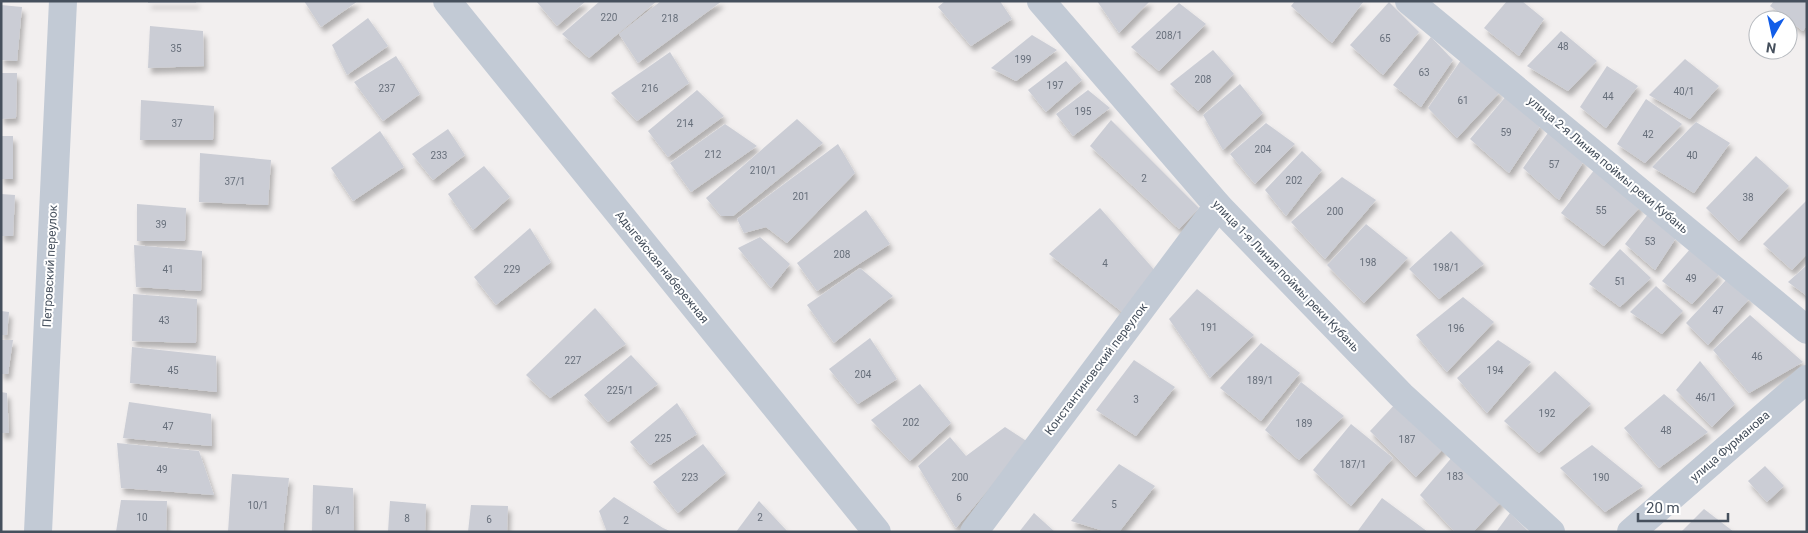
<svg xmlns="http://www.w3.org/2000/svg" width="1808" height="533" font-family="Roboto,sans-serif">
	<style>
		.building { fill: #cbcdd5; filter: url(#shadow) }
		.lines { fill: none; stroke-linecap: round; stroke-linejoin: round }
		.minor { stroke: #c2cad5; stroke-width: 28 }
		.labels { text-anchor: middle; stroke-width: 4; stroke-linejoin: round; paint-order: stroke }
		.number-label { font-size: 10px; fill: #676f7b }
		.street-label { font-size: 12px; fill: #46505d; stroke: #fff }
	</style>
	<defs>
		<filter id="shadow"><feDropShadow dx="3" dy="5.5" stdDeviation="2.5" flood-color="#0004"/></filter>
	</defs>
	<rect width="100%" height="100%" fill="#f2efef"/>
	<g class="building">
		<polygon points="148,1 197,1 196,3 148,3"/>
		<polygon points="304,1 358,1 321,27"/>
		<polygon points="536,1 586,1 557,26"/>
		<polygon points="600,1 657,1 589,58 562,34"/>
		<polygon points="661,1 722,1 638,63 619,34"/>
		<polygon points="945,1 1000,1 1012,19 971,46 938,7"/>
		<polygon points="1097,1 1150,1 1119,33"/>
		<polygon points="1295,1 1364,1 1332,43 1291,6"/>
		<polygon points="1507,1 1522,1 1544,19 1519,56 1484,28"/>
		<polygon points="1774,1 1807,1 1807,25 1803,31 1770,6"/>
		<polygon points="1389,2 1419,32 1383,75 1350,45"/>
		<polygon points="1179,3 1206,24 1159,71 1131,47"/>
		<polygon points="1,5 22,7 17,61 1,60"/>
		<polygon points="368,18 388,46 347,75 332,45"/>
		<polygon points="150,26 203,31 204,66 148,68"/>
		<polygon points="1561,31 1597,61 1568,91 1527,66"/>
		<polygon points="1032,35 1057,50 1016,81 991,68"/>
		<polygon points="1431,37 1453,60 1421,107 1393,85"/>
		<polygon points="1213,50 1234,74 1198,111 1170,84"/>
		<polygon points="670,52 689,83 637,121 611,93"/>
		<polygon points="396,56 420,94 383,121 354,82"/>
		<polygon points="1685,59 1719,86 1690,119 1649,95"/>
		<polygon points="1461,60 1500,92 1457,138 1428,108"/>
		<polygon points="1066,61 1082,80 1046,112 1028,90"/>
		<polygon points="1607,66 1638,86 1606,128 1580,107"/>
		<polygon points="1,73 17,73 16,118 1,119"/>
		<polygon points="1240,84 1263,113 1223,150 1203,115"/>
		<polygon points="697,90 724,116 668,157 648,131"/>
		<polygon points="1088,90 1110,108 1073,136 1056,114"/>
		<polygon points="1507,95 1541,125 1509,173 1470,139"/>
		<polygon points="1646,99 1682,124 1645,163 1617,144"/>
		<polygon points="141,100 214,106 213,140 140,140"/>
		<polygon points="797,119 823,143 733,216 721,216 706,198"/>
		<polygon points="1111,120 1199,208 1179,229 1090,146"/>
		<polygon points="1696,122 1730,143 1694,193 1652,167"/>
		<polygon points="1266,123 1295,144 1255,184 1230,154"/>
		<polygon points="725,124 757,146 691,192 670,163"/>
		<polygon points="448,129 465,155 433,180 412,154"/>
		<polygon points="1550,130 1584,161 1559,200 1523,168"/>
		<polygon points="380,131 404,167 353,201 331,168"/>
		<rect x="1" y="136" width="12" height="43"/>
		<polygon points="838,144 855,173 787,243 766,227 744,233 737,219"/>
		<polygon points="1302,151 1322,170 1286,216 1265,190"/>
		<polygon points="200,153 271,160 268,205 199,202"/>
		<polygon points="1756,156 1789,186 1739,241 1706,208"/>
		<polygon points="484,166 510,197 473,230 448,194"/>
		<polygon points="1595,169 1641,206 1604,246 1561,213"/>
		<polygon points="1342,177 1376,200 1325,259 1291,222"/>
		<polygon points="1,194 15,195 13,236 1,236"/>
		<polygon points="1807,200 1807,254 1792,270 1763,244"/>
		<polygon points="137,204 186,208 185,241 137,241"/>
		<polygon points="1100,208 1157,273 1127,316 1049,254"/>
		<polygon points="866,210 890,244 817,291 797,263"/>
		<polygon points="1649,213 1676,238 1655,270 1625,244"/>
		<polygon points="1366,224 1408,258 1364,303 1327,265"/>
		<polygon points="530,228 551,262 496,305 474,277"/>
		<polygon points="1451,231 1484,264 1439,299 1409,269"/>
		<polygon points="760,237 790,264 771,288 738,248"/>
		<polygon points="134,245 202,251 201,291 136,287"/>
		<polygon points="1691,248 1719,275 1692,304 1662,281"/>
		<polygon points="1620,249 1651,278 1620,307 1589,284"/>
		<polygon points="1807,265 1807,296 1788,282"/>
		<polygon points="860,268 893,296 834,343 807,305"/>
		<polygon points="1726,280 1750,298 1708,345 1686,323"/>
		<polygon points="1656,286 1683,311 1662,334 1630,312"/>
		<polygon points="1197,289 1254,335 1210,378 1169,319"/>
		<polygon points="133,294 197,299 196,343 132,341"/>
		<polygon points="1463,297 1494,322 1447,372 1416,335"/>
		<polygon points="595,308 626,344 550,398 526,375"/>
		<polygon points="1,311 9,312 7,335 1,335"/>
		<polygon points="1750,315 1803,362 1749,393 1713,350"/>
		<polygon points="870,338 897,379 858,404 829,369"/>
		<polygon points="1,340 13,340 8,374 1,374"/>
		<polygon points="1498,340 1531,362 1487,413 1457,378"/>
		<polygon points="1261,343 1300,373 1261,421 1220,388"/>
		<polygon points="132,347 216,356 217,392 130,383"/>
		<polygon points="631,355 658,384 608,422 584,395"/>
		<polygon points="1134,360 1175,387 1136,436 1096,410"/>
		<polygon points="1700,361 1735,404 1712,427 1676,390"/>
		<polygon points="1555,371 1591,404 1539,453 1504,421"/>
		<polygon points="1301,382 1344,416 1299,460 1265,430"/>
		<polygon points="920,384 951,423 910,461 871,420"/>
		<polygon points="1,392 7,393 9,433 1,433"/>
		<polygon points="1664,394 1708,432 1659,468 1624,428"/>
		<polygon points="1398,401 1445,447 1416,477 1370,431"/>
		<polygon points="129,402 211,414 212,446 123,438"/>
		<polygon points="677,403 697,434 650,465 630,442"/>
		<polygon points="1351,424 1393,458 1351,506 1313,470"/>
		<polygon points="1005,427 1028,442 956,528 918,466 950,437 966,456"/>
		<polygon points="117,443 199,451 214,495 121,488"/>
		<polygon points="703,444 726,473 678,513 653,482"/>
		<polygon points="1592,445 1643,486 1605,512 1560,468"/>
		<polygon points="1453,456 1502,501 1473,532 1455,532 1420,495"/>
		<polygon points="1119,464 1155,486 1119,532 1107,532 1071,521"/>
		<polygon points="1765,466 1784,486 1767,502 1748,481"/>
		<polygon points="232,474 289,478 283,532 228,532"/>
		<polygon points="313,485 353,488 354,532 312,532"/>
		<polygon points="614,497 663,528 672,532 607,532 599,511"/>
		<polygon points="1382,498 1428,532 1357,532"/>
		<polygon points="121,500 167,501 166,532 116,532"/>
		<polygon points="390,501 426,504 425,532 388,532"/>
		<polygon points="759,501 788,532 736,532"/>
		<polygon points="471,505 508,506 507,532 468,532"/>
		<polygon points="1704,509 1734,532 1681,532"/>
		<polygon points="1034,513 1055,532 1019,532"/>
		<polygon points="1510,513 1529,532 1496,532"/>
	</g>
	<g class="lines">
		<g class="minor">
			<polyline points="447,1 877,532"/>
			<polyline points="1041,1 1218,206 1401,395 1551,532"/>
			<polyline points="1409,1 1807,330"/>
			<polyline points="38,532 63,1"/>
			<polyline points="974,532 1218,206"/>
			<polyline points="1631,532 1807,379"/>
		</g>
	</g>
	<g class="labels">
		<g class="number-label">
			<text x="609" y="21">220</text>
			<text x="670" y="22">218</text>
			<text x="1169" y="39">208/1</text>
			<text x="1385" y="42">65</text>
			<text x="1563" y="50">48</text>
			<text x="176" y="52">35</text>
			<text x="1023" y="63">199</text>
			<text x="1424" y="76">63</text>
			<text x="1203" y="83">208</text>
			<text x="1055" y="89">197</text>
			<text x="387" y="92">237</text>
			<text x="650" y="92">216</text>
			<text x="1684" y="95">40/1</text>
			<text x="1608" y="100">44</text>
			<text x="1463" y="104">61</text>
			<text x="1083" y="115">195</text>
			<text x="177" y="127">37</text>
			<text x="685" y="127">214</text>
			<text x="1506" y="136">59</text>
			<text x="1648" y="138">42</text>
			<text x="1263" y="153">204</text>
			<text x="713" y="158">212</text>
			<text x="439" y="159">233</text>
			<text x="1692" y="159">40</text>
			<text x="1554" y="168">57</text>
			<text x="763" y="174">210/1</text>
			<text x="1144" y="182">2</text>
			<text x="1294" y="184">202</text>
			<text x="235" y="185">37/1</text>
			<text x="801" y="200">201</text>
			<text x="1748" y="201">38</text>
			<text x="1601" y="214">55</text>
			<text x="1335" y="215">200</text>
			<text x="161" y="228">39</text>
			<text x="1650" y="245">53</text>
			<text x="842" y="258">208</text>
			<text x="1368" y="266">198</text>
			<text x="1105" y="267">4</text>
			<text x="1446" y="271">198/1</text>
			<text x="168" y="273">41</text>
			<text x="512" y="273">229</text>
			<text x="1691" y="282">49</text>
			<text x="1620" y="285">51</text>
			<text x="1718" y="314">47</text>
			<text x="164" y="324">43</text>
			<text x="1209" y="331">191</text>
			<text x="1456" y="332">196</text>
			<text x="1757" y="360">46</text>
			<text x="573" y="364">227</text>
			<text x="173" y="374">45</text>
			<text x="1495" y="374">194</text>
			<text x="863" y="378">204</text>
			<text x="1260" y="384">189/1</text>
			<text x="620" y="394">225/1</text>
			<text x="1706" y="401">46/1</text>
			<text x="1136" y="403">3</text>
			<text x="1547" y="417">192</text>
			<text x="911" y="426">202</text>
			<text x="1304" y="427">189</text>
			<text x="168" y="430">47</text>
			<text x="1666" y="434">48</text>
			<text x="663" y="442">225</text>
			<text x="1407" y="443">187</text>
			<text x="1353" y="468">187/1</text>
			<text x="162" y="473">49</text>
			<text x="1455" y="480">183</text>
			<text x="690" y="481">223</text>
			<text x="960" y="481">200</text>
			<text x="1601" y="481">190</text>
			<text x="959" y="501">6</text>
			<text x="1114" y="508">5</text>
			<text x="258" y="509">10/1</text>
			<text x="333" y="514">8/1</text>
			<text x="142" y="521">10</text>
			<text x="760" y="521">2</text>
			<text x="407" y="522">8</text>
			<text x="489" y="523">6</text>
			<text x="626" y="524">2</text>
		</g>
		<g class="street-label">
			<text transform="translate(1608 165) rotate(40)" y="4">улица 2-я Линия поймы реки Кубань</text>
			<text transform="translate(50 266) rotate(-87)" y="4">Петровский переулок</text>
			<text transform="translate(662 267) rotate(51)" y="4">Адыгейская набережная</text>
			<text transform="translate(1286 276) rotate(46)" y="4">улица 1-я Линия поймы реки Кубань</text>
			<text transform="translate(1096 369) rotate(-53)" y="4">Константиновский переулок</text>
			<text transform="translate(1730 446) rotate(-41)" y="4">улица Фурманова</text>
		</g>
	</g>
	<rect width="1808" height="533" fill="none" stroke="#46505d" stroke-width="5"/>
	<g transform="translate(1773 35) rotate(189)"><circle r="24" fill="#ffffff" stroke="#b5b9be"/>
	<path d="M0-4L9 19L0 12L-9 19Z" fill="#125de8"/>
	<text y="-8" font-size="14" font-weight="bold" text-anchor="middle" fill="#46505d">N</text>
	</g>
	<path d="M1638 513v8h90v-8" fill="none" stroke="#46505d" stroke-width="2.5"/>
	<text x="1646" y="513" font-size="15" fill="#46505d" stroke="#ffffff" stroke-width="4" paint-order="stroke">20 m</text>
</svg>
